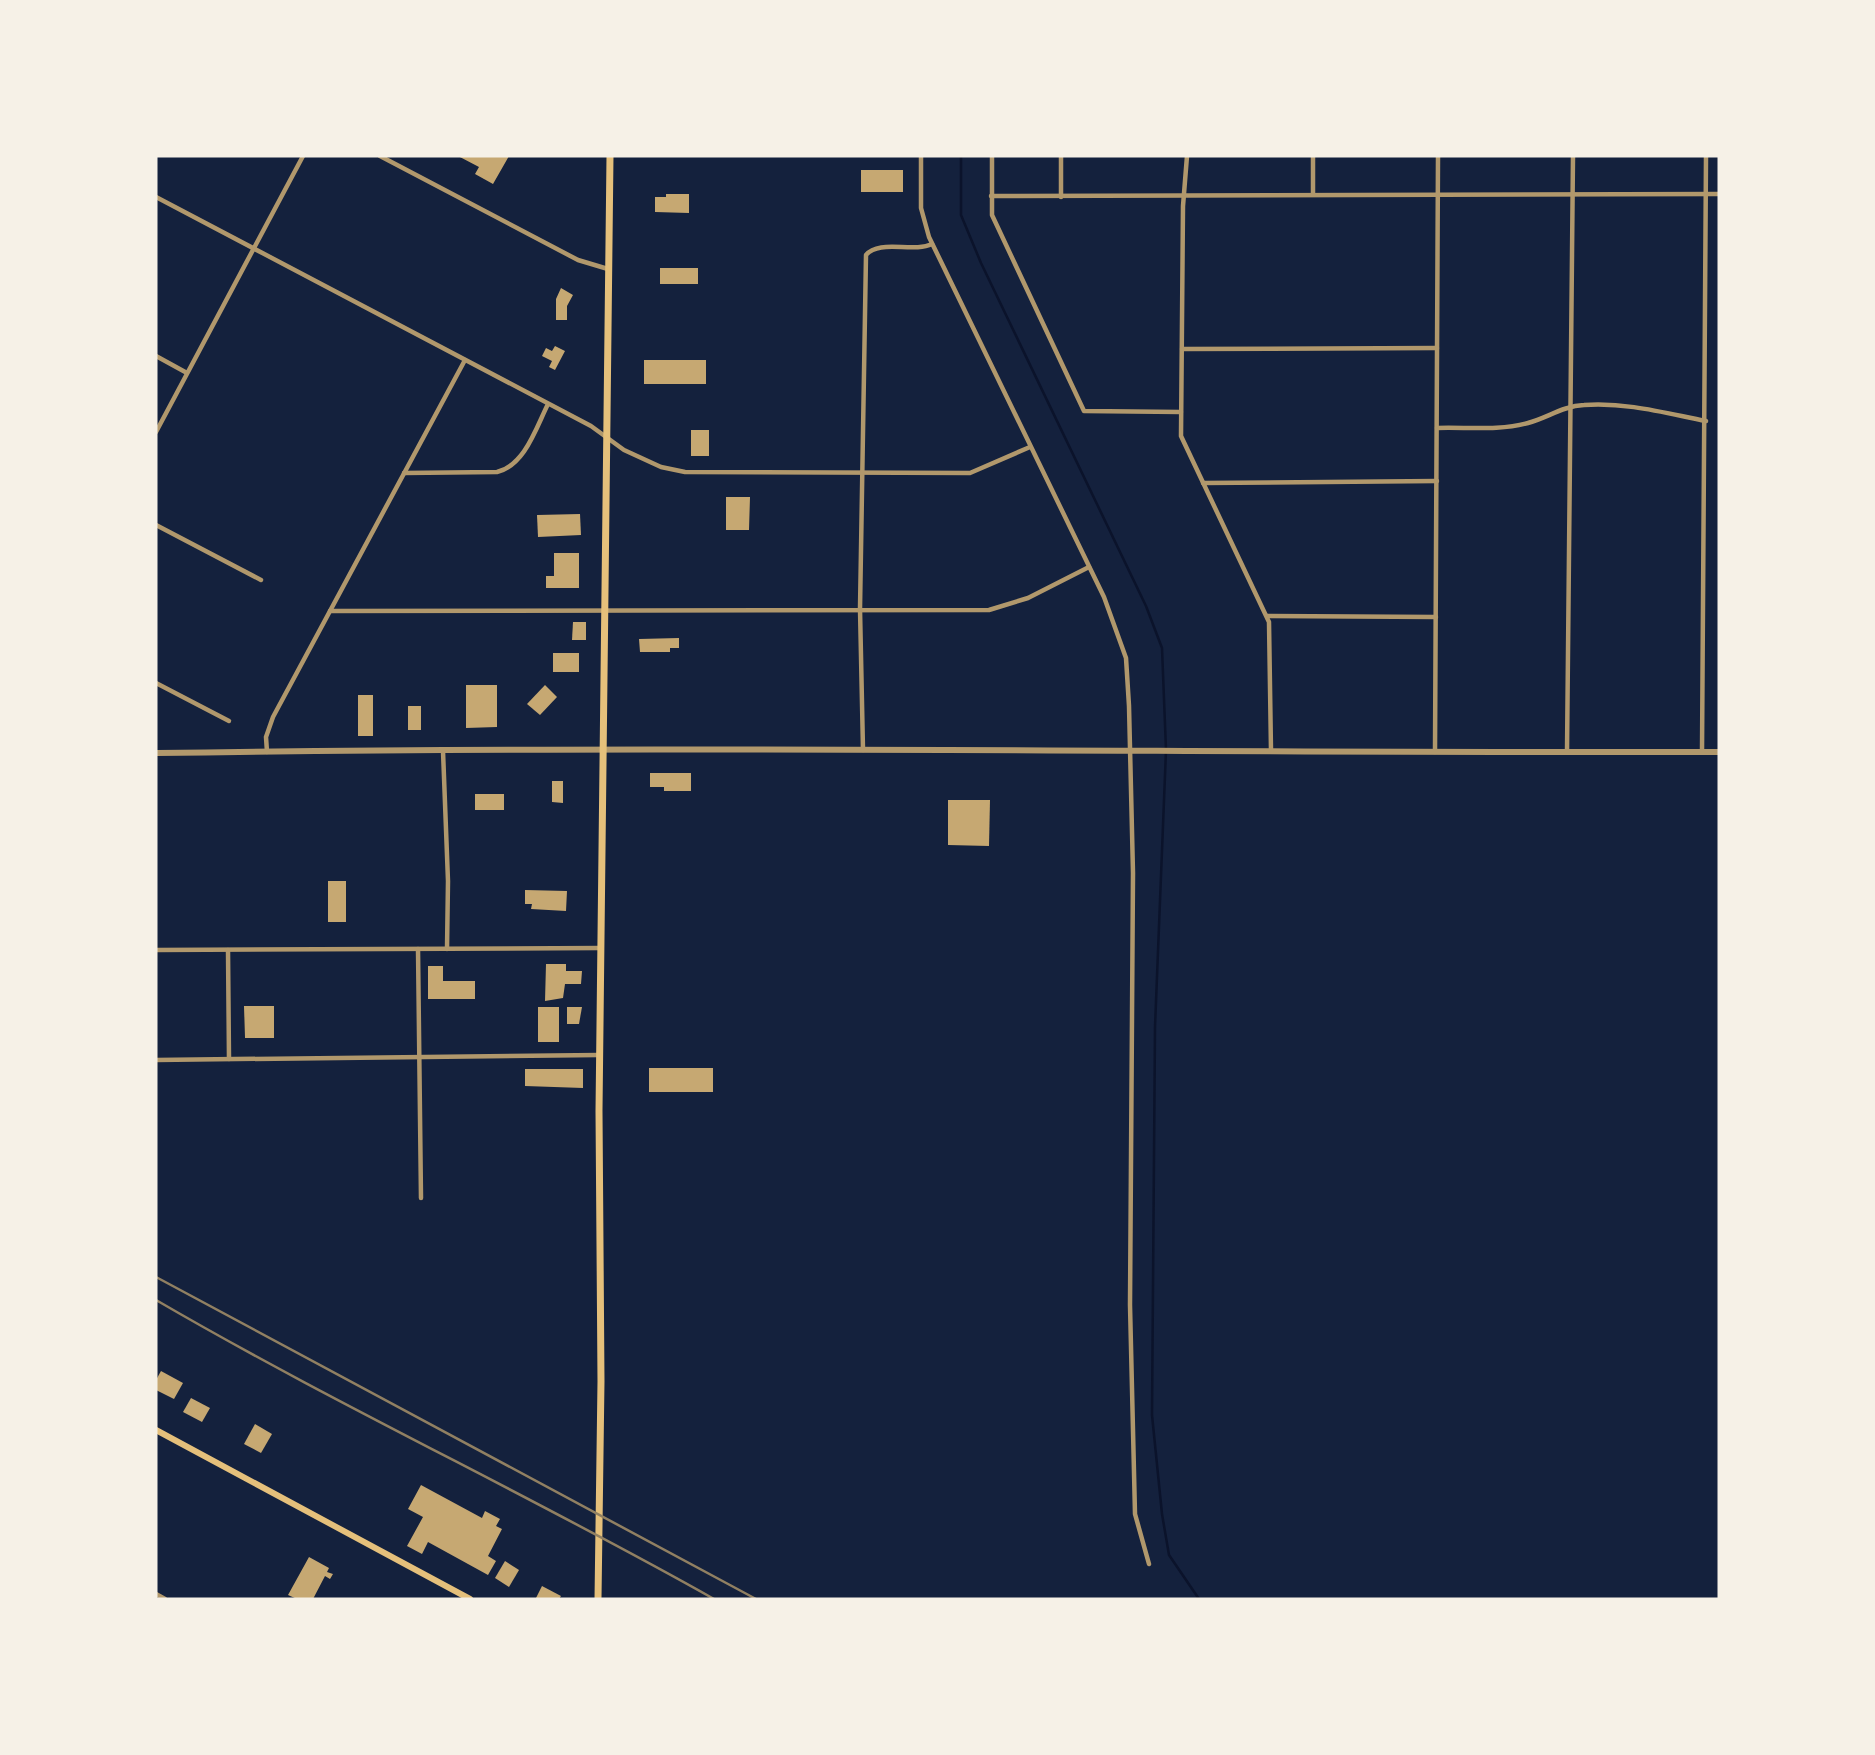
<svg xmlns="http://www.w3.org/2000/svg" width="1875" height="1755" font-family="'Source Serif 4',serif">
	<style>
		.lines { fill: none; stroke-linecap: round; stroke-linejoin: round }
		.stream { stroke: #0b132b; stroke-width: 2.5 }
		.building { fill: #c6a872 }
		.minor { stroke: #b1986c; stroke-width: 4.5 }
		.tertiary { stroke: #b1986c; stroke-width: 6 }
		.secondary { stroke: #e5c07b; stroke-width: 6 }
		.primary { stroke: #e5c07b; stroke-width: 7 }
		.rail { stroke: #918062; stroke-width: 2.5 }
	</style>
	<rect width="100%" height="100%" fill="#14213d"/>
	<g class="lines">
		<polyline class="stream" points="961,156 961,215 981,263 1146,606 1162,648 1166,750 1155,1027 1152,1415 1162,1514 1169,1555 1199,1599"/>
	</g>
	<g class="building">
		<polygon points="458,156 509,156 493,184 475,174 479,167"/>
		<rect x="861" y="170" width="42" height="22"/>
		<polygon points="666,194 689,194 689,213 655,212 655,197 666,197"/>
		<rect x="660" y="268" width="38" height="16"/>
		<polygon points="561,288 573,295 567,306 567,320 556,320 556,299"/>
		<polygon points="555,346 565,351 555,370 549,367 552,361 542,356 546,348 552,351"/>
		<rect x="644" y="360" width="62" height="24"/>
		<rect x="691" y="430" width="18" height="26"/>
		<polygon points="726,497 750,497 749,530 726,530"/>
		<polygon points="580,514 581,535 538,537 537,515"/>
		<polygon points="554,553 579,553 579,588 546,588 546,576 554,576"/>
		<polygon points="573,622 586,622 586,640 572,640"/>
		<polygon points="679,638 679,648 670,648 670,652 640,652 639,639"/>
		<rect x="553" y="653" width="26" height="19"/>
		<polygon points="466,685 497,685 497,727 466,728"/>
		<polygon points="545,685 557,697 540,715 527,704"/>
		<rect x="358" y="695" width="15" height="41"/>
		<rect x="408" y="706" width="13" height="24"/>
		<polygon points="650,773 691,773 691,791 664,791 664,787 650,787"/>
		<polygon points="552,781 563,781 563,803 552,802"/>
		<rect x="475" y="794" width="29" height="16"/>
		<polygon points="948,800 990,800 989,846 948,845"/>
		<rect x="328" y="881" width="18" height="41"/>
		<polygon points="525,890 567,891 566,911 531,909 532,904 525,904"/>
		<polygon points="546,964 566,964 566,971 582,971 581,984 565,984 563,998 545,1001"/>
		<polygon points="428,966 443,966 443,981 475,981 475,999 428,999"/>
		<polygon points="244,1006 274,1006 274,1038 245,1038"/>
		<rect x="538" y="1007" width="21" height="35"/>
		<polygon points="567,1007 582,1007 579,1024 567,1024"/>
		<rect x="649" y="1068" width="64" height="24"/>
		<polygon points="525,1069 583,1069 583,1088 525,1086"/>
		<polygon points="161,1371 183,1383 174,1399 156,1390 156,1380"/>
		<polygon points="191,1398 210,1408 202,1422 183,1412"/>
		<polygon points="255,1424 272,1434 261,1453 244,1444"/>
		<polygon points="421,1485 482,1518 485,1511 500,1519 496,1526 502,1529 488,1556 496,1561 488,1575 428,1542 422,1554 407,1546 423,1517 408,1509"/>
		<polygon points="309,1557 329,1568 327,1572 333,1574 330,1579 325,1576 313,1599 297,1599 288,1595"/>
		<polygon points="505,1561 519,1570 509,1587 495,1578"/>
		<polygon points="542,1586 561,1596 559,1599 536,1598"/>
	</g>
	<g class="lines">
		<g class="minor">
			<polyline points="380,156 578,260 608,269"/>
			<polyline points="921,156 921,208 929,237 1104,597 1126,658 1129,706 1133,873 1130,1305 1135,1514 1149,1564"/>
			<polyline points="992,156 992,215 1084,411 1181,412"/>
			<polyline points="1187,156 1183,206 1181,436 1269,622 1271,751"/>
			<polyline points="1313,194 1313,156"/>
			<polyline points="991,196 1719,194"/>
			<polyline points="156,197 591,426 624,450 661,467 685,472 970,473 1030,447"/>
			<polyline points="1061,197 1061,156"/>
			<polyline points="1182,349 1437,348"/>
			<polyline points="156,356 187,373"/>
			<path d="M1437 428C1467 427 1499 431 1528 423 1547 418 1563 406 1584 405 1626 402 1665 413 1706 421"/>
			<polyline points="156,432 303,156"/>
			<path d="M404 473 497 472C525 465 536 428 548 404"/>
			<polyline points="1203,483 1437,481"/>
			<polyline points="156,525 261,580"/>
			<polyline points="330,611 989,610 1028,598 1089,567"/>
			<polyline points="1267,616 1436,617"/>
			<polyline points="156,683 229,721"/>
			<path d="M863 750 860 609 866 255C879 239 913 253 932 244"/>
			<polyline points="443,751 448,881 447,949"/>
			<polyline points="267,752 266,737 273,717 465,360"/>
			<polyline points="1435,752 1438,156"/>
			<polyline points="1567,752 1573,156"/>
			<polyline points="1702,752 1706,156"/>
			<polyline points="418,949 421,1198"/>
			<polyline points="156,950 601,948"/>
			<polyline points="228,950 229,1059"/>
			<polyline points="156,1060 599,1055"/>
			<polyline points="156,1594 165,1599"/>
		</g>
		<path class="tertiary" d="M156 753C677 745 1198 753 1719 752"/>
		<polyline class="secondary" points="156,1430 470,1599"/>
		<polyline class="primary" points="598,1599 601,1381 599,1111 610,156"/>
		<g class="rail">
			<polyline points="156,1277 756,1599"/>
			<path d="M156 1300C338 1406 530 1495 714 1599"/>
		</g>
	</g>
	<rect width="1875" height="1755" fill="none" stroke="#f6f1e7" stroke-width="315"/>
</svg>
